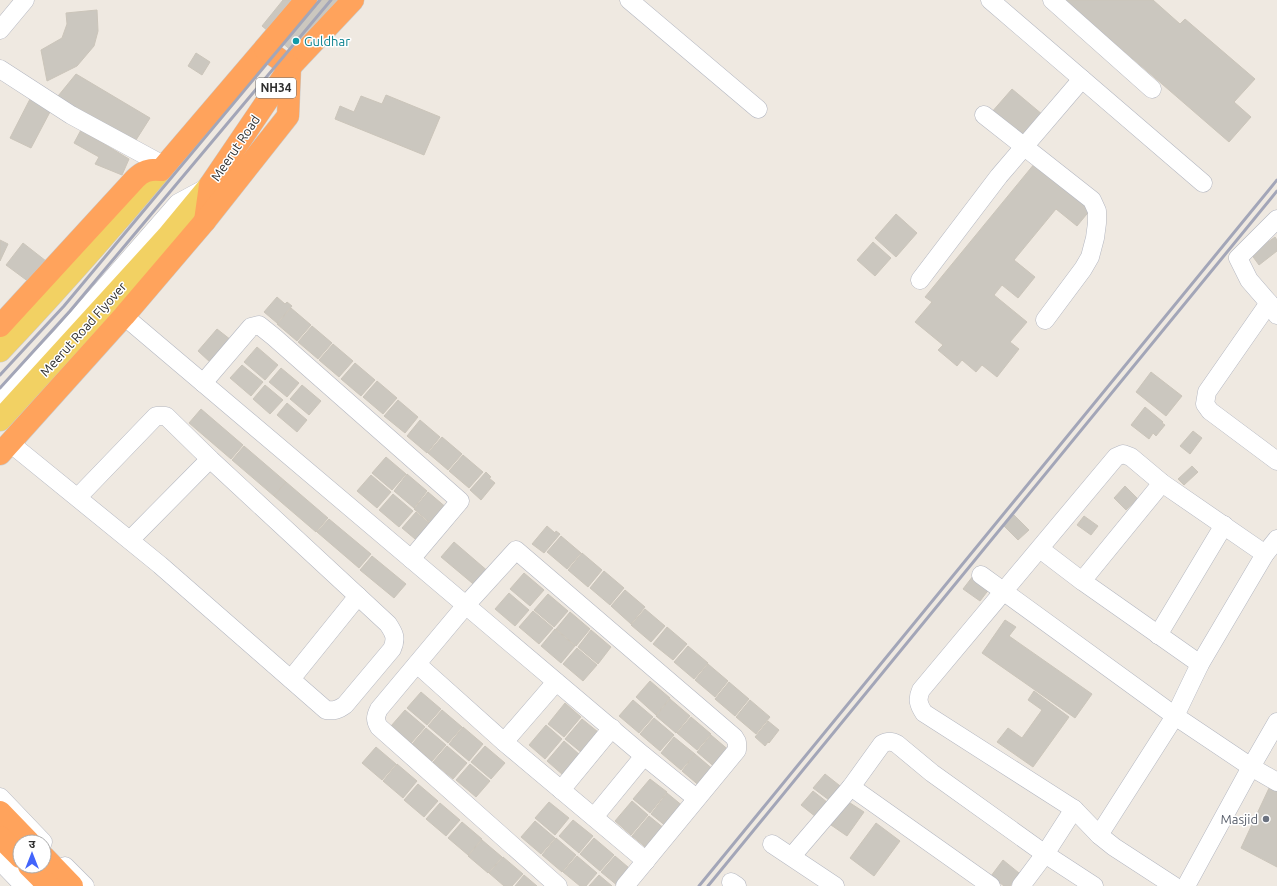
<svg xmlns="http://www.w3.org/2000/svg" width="1277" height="886" font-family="Ubuntu,'Noto Sans Devanagari',sans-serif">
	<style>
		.building { fill: #cbc7bf; stroke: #cbc5ba }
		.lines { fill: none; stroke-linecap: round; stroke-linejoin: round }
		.minor-casing { stroke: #b4b7c1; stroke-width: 19 }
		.major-casing { stroke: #c9c9c9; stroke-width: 23 }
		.highway-casing { stroke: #c9c9c9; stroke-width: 23 }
		.minor { stroke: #fff; stroke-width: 18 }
		.major { stroke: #f2d163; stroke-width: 22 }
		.highway { stroke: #ffa35c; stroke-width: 22 }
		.rail { stroke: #a3a6b8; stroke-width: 3 }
		.culture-dot { fill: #0f9aa8; stroke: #fff; stroke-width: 1.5 }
		.worship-dot { fill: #6b7280; stroke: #fff; stroke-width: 1.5 }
		.labels { text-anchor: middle; stroke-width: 3; stroke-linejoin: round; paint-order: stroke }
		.shield { fill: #fff; stroke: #6d6d6d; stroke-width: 1 }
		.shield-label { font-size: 12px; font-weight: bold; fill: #2e2e2e }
		.culture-label { font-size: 13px; fill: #0d838f; stroke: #fff; text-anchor: start }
		.street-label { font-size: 13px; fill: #2e2e2e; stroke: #fff }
		.worship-label { font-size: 13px; fill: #5b616d; stroke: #fff; text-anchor: end }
	</style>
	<rect width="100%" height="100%" fill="#efe9e1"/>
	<g class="building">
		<polygon points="283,0 346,0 299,57 262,26"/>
		<polygon points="1065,0 1153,0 1180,24 1185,19 1255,79 1234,102 1251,117 1229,142"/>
		<polygon points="97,10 98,31 94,46 77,66 47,81 41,50 62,38 67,24 66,13"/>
		<polygon points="196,53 210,62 202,75 188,66"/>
		<polygon points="76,74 150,118 136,140 54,101"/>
		<polygon points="1012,89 1043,115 1021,140 991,113"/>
		<polygon points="386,95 440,117 424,155 335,119 340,106 354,112 361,96 382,104"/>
		<polygon points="30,99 51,110 31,148 10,138"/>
		<polygon points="81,130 129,159 122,175 95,164 99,157 74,143"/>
		<polygon points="1035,163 1091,209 1077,226 1056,209 1014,260 1035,277 1018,298 1002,285 994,295 1027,322 1010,342 1019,349 997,377 982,365 976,372 962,360 957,366 938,350 943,345 915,322 932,302 925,297"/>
		<polygon points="896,214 917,233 896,257 875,238"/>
		<polygon points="1275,237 1277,240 1277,251 1259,265 1251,254"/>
		<polygon points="0,240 8,244 0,261"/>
		<polygon points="873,242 891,258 875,276 857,260"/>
		<polygon points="23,243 46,261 29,282 6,265"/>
		<polygon points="277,297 285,304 287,302 292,306 277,323 264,312"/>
		<polygon points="291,308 311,325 297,341 277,324"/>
		<polygon points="312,326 332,343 318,359 298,342"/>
		<polygon points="217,329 231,340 211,363 198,351"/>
		<polygon points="333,344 353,361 339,377 319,360"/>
		<polygon points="257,347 278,365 265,380 244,362"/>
		<polygon points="355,363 375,380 361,396 341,379"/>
		<polygon points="242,365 263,382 251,396 230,378"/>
		<polygon points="281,368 299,383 287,397 269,382"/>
		<polygon points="1151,372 1182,396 1166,416 1136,392"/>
		<polygon points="377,381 397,398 383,414 363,397"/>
		<polygon points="265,385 283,400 270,414 253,399"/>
		<polygon points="302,385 321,401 309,415 290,399"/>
		<polygon points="398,400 418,417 405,433 384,416"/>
		<polygon points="287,403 307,420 297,432 277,415"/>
		<polygon points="1145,407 1163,422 1162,423 1165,425 1156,436 1153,433 1149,439 1131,425"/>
		<polygon points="201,409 243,445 231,459 189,423"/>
		<polygon points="420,420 440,437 427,453 407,436"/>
		<polygon points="1193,431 1202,438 1190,454 1180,446"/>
		<polygon points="442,437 462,454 448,470 428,453"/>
		<polygon points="244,446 286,482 274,496 232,460"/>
		<polygon points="463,455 483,472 469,488 449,471"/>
		<polygon points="386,457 406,474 392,490 372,473"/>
		<polygon points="1192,466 1198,472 1184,485 1178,479"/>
		<polygon points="486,472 491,477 489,478 495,483 481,500 470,490"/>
		<polygon points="407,474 427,491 414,508 394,491"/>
		<polygon points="371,475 391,492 377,508 357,491"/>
		<polygon points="286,482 328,518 316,532 274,496"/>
		<polygon points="1125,486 1138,499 1126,510 1114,498"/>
		<polygon points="428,492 448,509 434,526 414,509"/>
		<polygon points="393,494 413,511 399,527 379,510"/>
		<polygon points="416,512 435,528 421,544 402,528"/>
		<polygon points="1014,515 1029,530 1018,540 1004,526"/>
		<polygon points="1084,516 1098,526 1091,535 1077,525"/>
		<polygon points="329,519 371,554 359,568 317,532"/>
		<polygon points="547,526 555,533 556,531 560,534 544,553 532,544"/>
		<polygon points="561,536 581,553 567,569 547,552"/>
		<polygon points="454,542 490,573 478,588 441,557"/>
		<polygon points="582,553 602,570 588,587 568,570"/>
		<polygon points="372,556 406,584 394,598 360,570"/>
		<polygon points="604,571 624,588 610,605 590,588"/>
		<polygon points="524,573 544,590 530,606 510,589"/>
		<polygon points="973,576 990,588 980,601 963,589"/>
		<polygon points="625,590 645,607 631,624 611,606"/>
		<polygon points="509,593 529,610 515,626 495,609"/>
		<polygon points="548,594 568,611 554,627 534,610"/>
		<polygon points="645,609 665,626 651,642 631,625"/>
		<polygon points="533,611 553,628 539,644 519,627"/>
		<polygon points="570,612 590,629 576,646 556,629"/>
		<polygon points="1005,620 1016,627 1009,636 1092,694 1075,718 982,653"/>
		<polygon points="667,627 687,644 673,660 653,644"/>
		<polygon points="555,629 575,646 561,663 541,646"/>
		<polygon points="591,630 611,647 598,664 578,647"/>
		<polygon points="688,646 708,663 694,679 674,662"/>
		<polygon points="577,648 597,665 583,681 563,664"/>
		<polygon points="708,664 728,681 715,697 695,680"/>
		<polygon points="650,681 670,698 656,715 636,697"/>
		<polygon points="729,682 749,699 735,716 715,699"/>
		<polygon points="1034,691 1069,717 1033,767 997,742 1008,728 1022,738 1042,710 1028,700"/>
		<polygon points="421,692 441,709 427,725 407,708"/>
		<polygon points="670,699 690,716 676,733 656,716"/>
		<polygon points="633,700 653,717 639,733 619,716"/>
		<polygon points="750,700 770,717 756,734 736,717"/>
		<polygon points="565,703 581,717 564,737 548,724"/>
		<polygon points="405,710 425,727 411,743 391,726"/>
		<polygon points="442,710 462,727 448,743 428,726"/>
		<polygon points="691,717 711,734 697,750 677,733"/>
		<polygon points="654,718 674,735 660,751 640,734"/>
		<polygon points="582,719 598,732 582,753 565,739"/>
		<polygon points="768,721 779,730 769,743 768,742 765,746 755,737"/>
		<polygon points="546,725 562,739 545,759 529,745"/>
		<polygon points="463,727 483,744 469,761 449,744"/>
		<polygon points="426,728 446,745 432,761 412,744"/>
		<polygon points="711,735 731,752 717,769 697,752"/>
		<polygon points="674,737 695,754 681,770 661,753"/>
		<polygon points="564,741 580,755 563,775 547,761"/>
		<polygon points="447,746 467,763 453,779 433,762"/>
		<polygon points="485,746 505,763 491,779 471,762"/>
		<polygon points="376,747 396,764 382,780 362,763"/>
		<polygon points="695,754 715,771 702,788 682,771"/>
		<polygon points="397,764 417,781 403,798 383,781"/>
		<polygon points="470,764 490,781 476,797 456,780"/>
		<polygon points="825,774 844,789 833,803 813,788"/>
		<polygon points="650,779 667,792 650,813 633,799"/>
		<polygon points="418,784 438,801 424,817 404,800"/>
		<polygon points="1270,786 1277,789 1277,867 1241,848"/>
		<polygon points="813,791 832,806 821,821 801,805"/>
		<polygon points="667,793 684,807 667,827 651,814"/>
		<polygon points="632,801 648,815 631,835 615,821"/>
		<polygon points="847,801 864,812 847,836 831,825"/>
		<polygon points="549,802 569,818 555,835 535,818"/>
		<polygon points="440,803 460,820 446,836 426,819"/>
		<polygon points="649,816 665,829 649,850 632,836"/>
		<polygon points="573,820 593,836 579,853 559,836"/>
		<polygon points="535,821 555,838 541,854 521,837"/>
		<polygon points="462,822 482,839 468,855 448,838"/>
		<polygon points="876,823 900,841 874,876 850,858"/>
		<polygon points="556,838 576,855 562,872 542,855"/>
		<polygon points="594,838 614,855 600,871 580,854"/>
		<polygon points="482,840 502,857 488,873 468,856"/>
		<polygon points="577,856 597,873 586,886 580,886 563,872"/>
		<polygon points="615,856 635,873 618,886 601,872"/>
		<polygon points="503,857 523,874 512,886 504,886 489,873"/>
		<polygon points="1003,860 1019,873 1010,886 1004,886 991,876"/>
		<polygon points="524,875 537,886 515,886"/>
		<polygon points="599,875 612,886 589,886"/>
	</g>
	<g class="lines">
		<defs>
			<g id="minor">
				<polyline points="629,0 758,109"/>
				<polyline points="990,0 1203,183"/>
				<polyline points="1052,0 1152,89"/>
				<polyline points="0,30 25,0"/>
				<polyline points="0,69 71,115 165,166"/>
				<polyline points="984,115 1092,200 1097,211 1097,223 1095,238 1090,257 1083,269 1045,320"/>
				<polyline points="1277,219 1238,258 1249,280 1269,303 1277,315"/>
				<polyline points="920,280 999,176 1082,79"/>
				<polyline points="1269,303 1207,392 1205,404 1210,411 1277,461"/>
				<polyline points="124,316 644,756 696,798"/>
				<polyline points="203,383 251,327 259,325 274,337 460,501 411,559"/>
				<polyline points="0,402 61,337 178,203 204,189"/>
				<path d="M10 443 160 565 326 710C334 711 338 710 345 705L392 649C397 638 394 633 388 624L210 459 166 416H156L78 497"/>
				<polyline points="130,540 210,459"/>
				<polyline points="1040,549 1082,581 1200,664"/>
				<polyline points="981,575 1175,716 1251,767 1277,782"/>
				<polyline points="1082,581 1162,483"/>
				<polyline points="1158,635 1224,525"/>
				<polyline points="417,664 504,742 646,861"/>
				<polyline points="291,679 358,596"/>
				<polyline points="504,742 556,682"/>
				<polyline points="851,787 991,886"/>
				<polyline points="561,790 612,728"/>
				<polyline points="0,797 43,842"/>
				<polyline points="594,817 644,756"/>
				<polyline points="1099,835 1175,716 1200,664 1265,554 1277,539"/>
				<polyline points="772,844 835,886"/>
				<path d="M792 856 851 787 882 744C888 741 891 741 897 744L932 773 1045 854 1094 886"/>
				<polyline points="0,861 24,886"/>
				<polyline points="65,866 85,886"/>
				<polyline points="731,882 737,886"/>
				<path d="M558 886 379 727C375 720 375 717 379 709L466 605 516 550 734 737 737 742V750L625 886"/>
				<polyline points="1021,886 1045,854 1074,809"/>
				<path d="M1174 886 1114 847 1099 835 1074 809 924 713C918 704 917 699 921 690L1116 457 1123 454 1131 457 1162 483 1265 554"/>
				<polyline points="1186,886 1251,767 1277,722"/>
			</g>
			<g id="major">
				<path d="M0 351C56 292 109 232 161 170"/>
				<polyline points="0,420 167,237 210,185"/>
			</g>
			<g id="highway">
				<polyline points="205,221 210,185 290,67 353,0"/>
				<path d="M0 326 135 179C143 171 149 169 161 170L306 0"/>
				<polyline points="0,454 124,316 205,221 288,116 290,67 265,49"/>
				<polyline points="0,812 29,842"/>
				<polyline points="0,837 20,857"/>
				<polyline points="44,857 72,886"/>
				<polyline points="29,866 49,886"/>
			</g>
		</defs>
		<use href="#minor" class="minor-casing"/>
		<use href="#major" class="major-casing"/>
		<use href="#highway" class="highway-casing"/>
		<use href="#minor" class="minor"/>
		<use href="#major" class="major"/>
		<use href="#highway" class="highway"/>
		<g class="rail">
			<polyline points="0,375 64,306 320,0"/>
			<polyline points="0,388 70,311 331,0"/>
			<polyline points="699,886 1277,180"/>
			<polyline points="708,886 1277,191"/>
		</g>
	</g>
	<circle class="culture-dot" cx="296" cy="41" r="4"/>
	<circle class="worship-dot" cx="1266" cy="819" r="4"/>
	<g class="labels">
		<rect class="shield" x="256" y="78" width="40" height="20" rx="3"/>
		<g class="shield-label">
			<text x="276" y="92">NH34</text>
		</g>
		<g class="culture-label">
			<text x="304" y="46">Guldhar</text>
		</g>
		<g class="street-label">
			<text transform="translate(235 148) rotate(-56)" y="5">Meerut Road</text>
			<text transform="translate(83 329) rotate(-48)" y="5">Meerut Road Flyover</text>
		</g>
		<g class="worship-label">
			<text x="1258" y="824">Masjid</text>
		</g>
	</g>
	<g transform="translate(32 854)"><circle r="19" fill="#ffffff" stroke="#ababab"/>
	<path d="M0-3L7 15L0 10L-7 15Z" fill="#4264fb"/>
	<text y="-6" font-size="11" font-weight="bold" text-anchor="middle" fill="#2e2e2e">उ</text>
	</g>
</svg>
